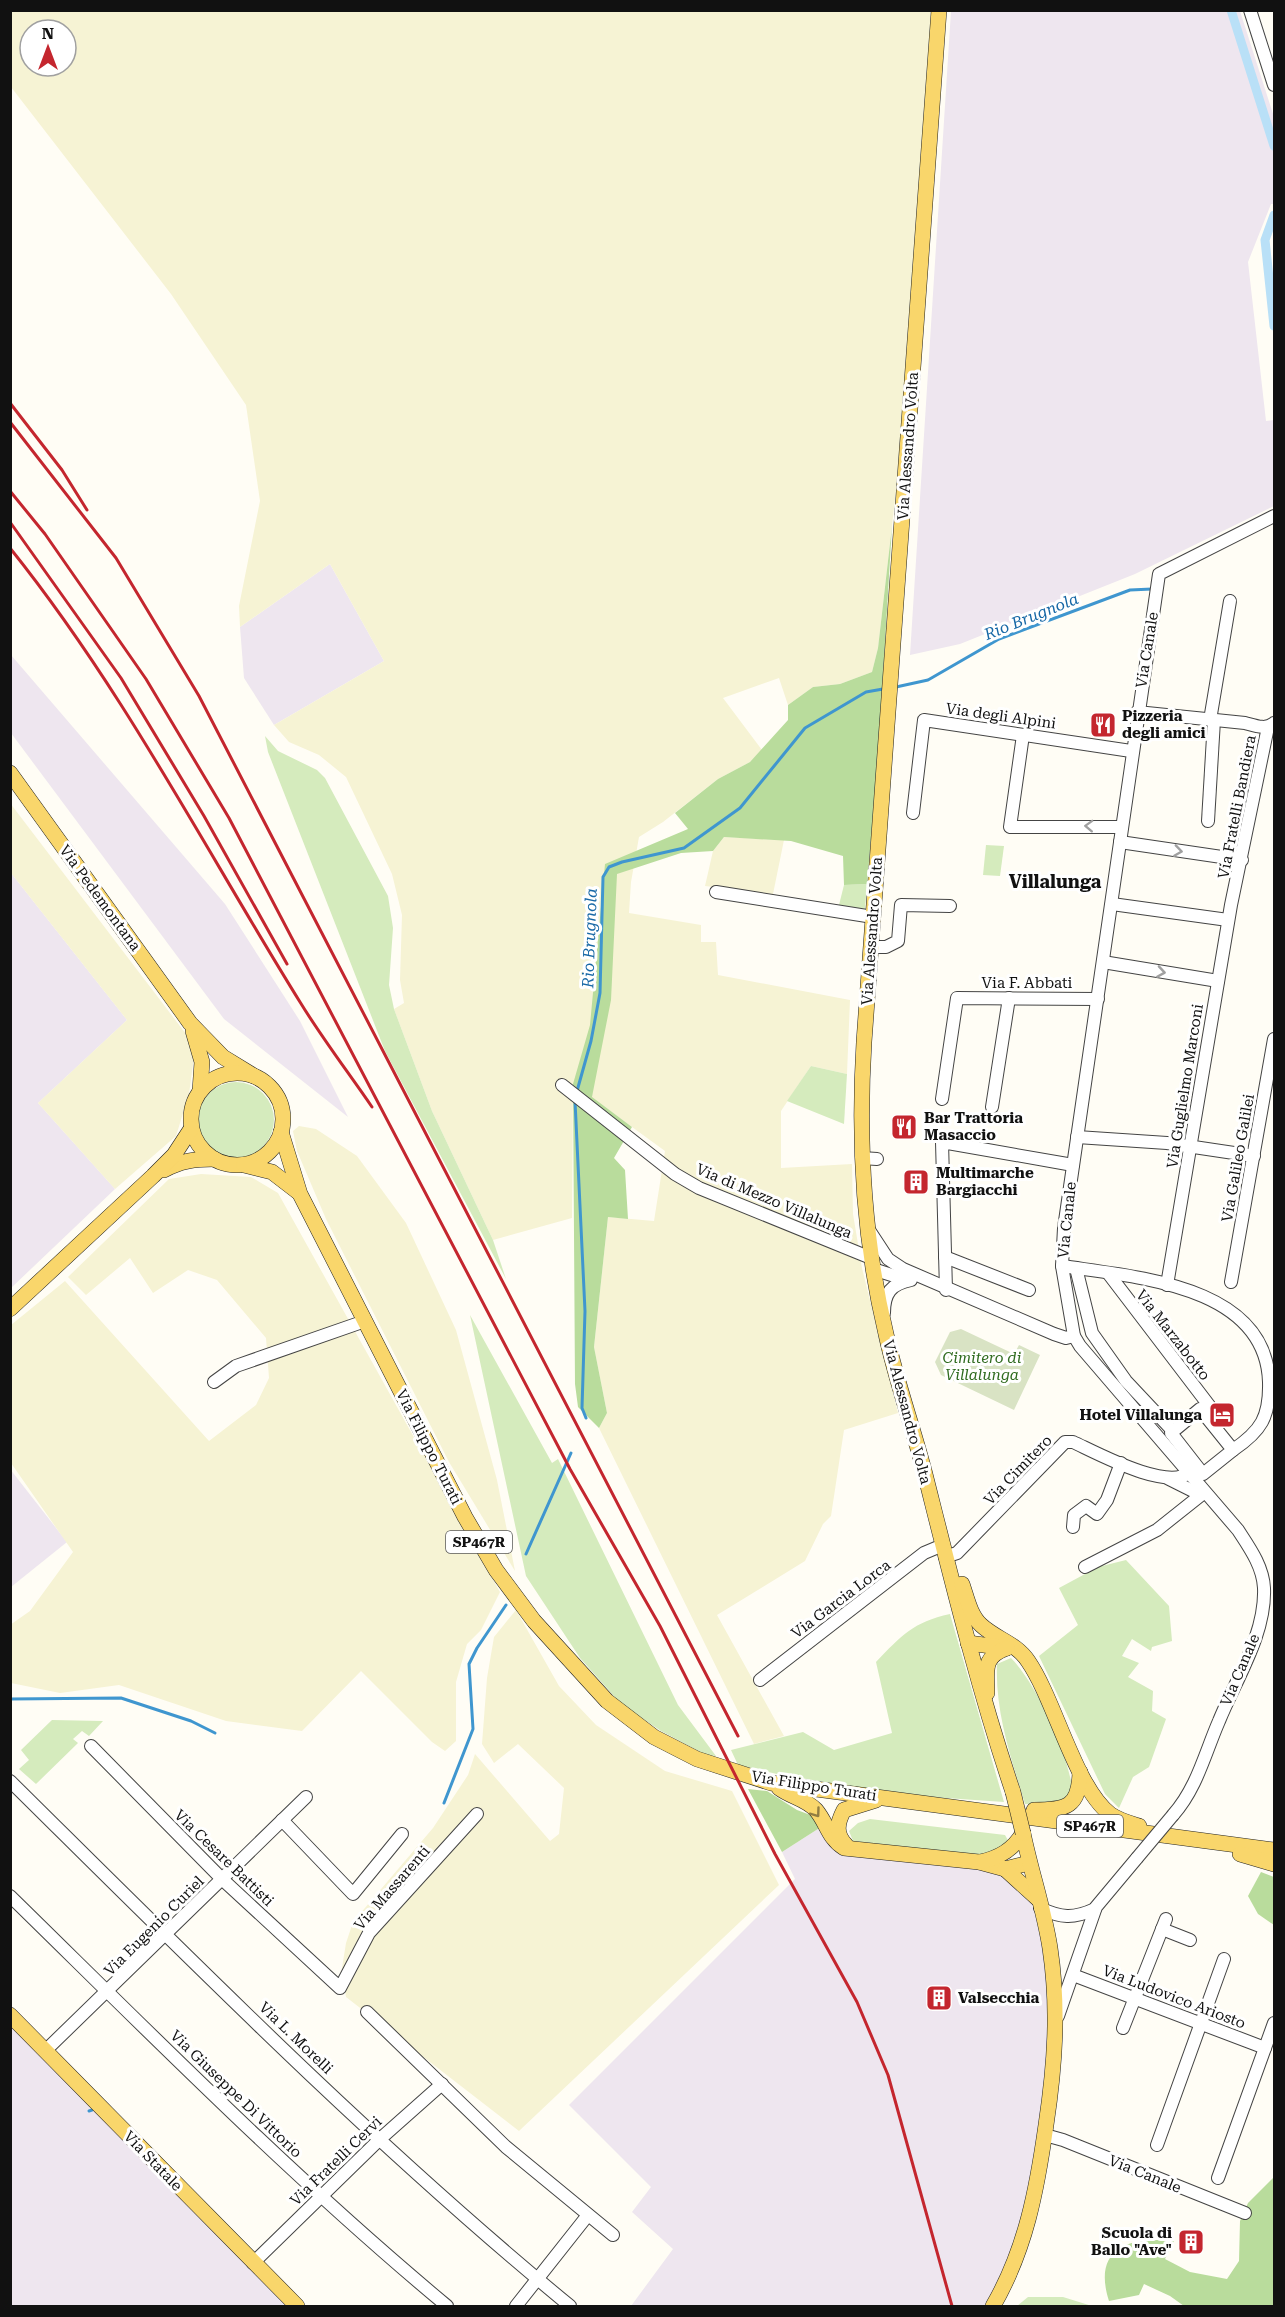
<svg xmlns="http://www.w3.org/2000/svg" width="1285" height="2317" font-family="'Roboto Serif',serif">
	<style>
		.industrial { fill: #eee6ef }
		.farmland { fill: #f6f3d4; fill-rule: evenodd }
		.green { fill: #d5ebbd }
		.forest { fill: #b9dc9c }
		.cemetery { fill: #d9e3c4 }
		.lines { fill: none; stroke-linecap: round; stroke-linejoin: round }
		.stream { stroke: #3f96cf; stroke-width: 3 }
		.canal { stroke: #b9e0f7; stroke-width: 9 }
		.minor-casing { stroke: #444; stroke-width: 14 }
		.major-casing { stroke: #222; stroke-width: 16 }
		.minor { stroke: #fff; stroke-width: 12 }
		.major { stroke: #f9d66b; stroke-width: 15 }
		.rail { stroke: #c4262e; stroke-width: 3 }
		.minor-bridge-casing { stroke: #444; stroke-width: 14; stroke-linecap: butt }
		.major-bridge-casing { stroke: #222; stroke-width: 16; stroke-linecap: butt }
		.minor-bridge { stroke: #fff; stroke-width: 12 }
		.major-bridge { stroke: #f9d66b; stroke-width: 15 }
		.oneway { stroke: #a0a0a0 }
		.oneway2 { stroke: #917d42 }
		.labels { text-anchor: middle; stroke-width: 6; stroke-linejoin: round; paint-order: stroke }
		.shield { fill: #fff; stroke: #585858; stroke-width: 1.5 }
		.shield-label { font-size: 14px; font-weight: bold; fill: #111 }
		.street-label { font-size: 15px; fill: #111; stroke: #fff }
		.poi-label { font-size: 15px; font-weight: bold; fill: #111; stroke: #fff; text-anchor: start }
		.park-label { font-size: 15px; font-style: italic; fill: #2f6b1f; stroke: #fff }
		.water-label { font-size: 16px; font-style: italic; fill: #1768a6; stroke: #fff }
		.quarter-label { font-size: 18px; font-weight: bold; fill: #111; stroke: #fff }
	</style>
	<rect width="100%" height="100%" fill="#fffdf5"/>
	<g class="industrial">
		<polygon points="951,11 1240,11 1274,117 1274,204 1271,204 1248,262 1266,421 1274,420 1274,506 1135,574 960,644 910,655"/>
		<polygon points="330,564 384,661 274,725 244,678 240,627"/>
		<polygon points="11,655 225,904 300,1021 348,1117 224,1019 11,733"/>
		<polygon points="11,873 127,1020 38,1103 115,1189 11,1288"/>
		<polygon points="10,1469 67,1542 11,1587 10,1587"/>
		<polygon points="821,1827 831,1844 979,1866 1004,1873 1030,1898 1038,1924 1048,1976 1051,2023 1040,2135 1021,2238 987,2306 631,2306 673,2249 632,2212 651,2187 569,2105 795,1879 782,1852"/>
		<polygon points="11,2020 302,2306 11,2306"/>
	</g>
	<g class="farmland">
		<path d="M11 11H934L899 464 878 648 872 672 840 684 813 687 788 705 779 678 723 698 762 750 750 762 718 779 663 822 639 837 631 882 629 913 701 925V942H716L718 975 850 1000 847 1074 811 1066 781 1111V1168L852 1164 853 1214 862 1268 898 1413 844 1430 831 1516 823 1524 805 1561 717 1615 784 1736 754 1744 599 1428 607 1413 594 1347 608 1217 654 1221 665 1151 573 1084 572 1218 493 1240 432 1111 394 1009 404 1003 400 980 402 915 392 874 346 777 319 755 289 742 274 725 384 661 330 564 240 627 239 606 260 501 246 405 171 294 11 87ZM30 30H66V66H30Z"/>
		<polygon points="10,803 186,1034 194,1057 189,1094 176,1136 115,1189 38,1103 127,1020 11,873"/>
		<polygon points="724,837 784,840 773,894 705,886 713,851"/>
		<polygon points="299,1126 316,1129 357,1156 406,1223 456,1330 497,1480 515,1571 449,1462 326,1219 297,1151 293,1131"/>
		<polygon points="201,1174 251,1177 278,1193 500,1592 481,1630 467,1644 456,1682 456,1741 445,1751 432,1742 361,1671 302,1731 226,1721 119,1685 60,1693 11,1683 10,1625 30,1611 73,1552 11,1463 11,1325 65,1281 209,1441 256,1405 269,1378 266,1338 217,1280 188,1270 153,1293 130,1258 86,1295 68,1277 169,1179"/>
		<polygon points="516,1610 559,1686 596,1725 665,1771 732,1791 779,1885 519,2131 346,1997 342,1968 346,1943 353,1922 433,1828 468,1775 475,1754 550,1841 559,1834 564,1788 518,1744 494,1763 482,1744 487,1678 494,1637"/>
	</g>
	<g class="green">
		<polygon points="265,736 278,751 317,770 325,778 388,896 393,928 389,985 394,1009 432,1111 493,1240 506,1279 385,1051 268,752"/>
		<polygon points="986,845 1004,846 1000,876 983,875"/>
		<polygon points="867,884 865,909 839,905 844,885"/>
		<polygon points="811,1066 847,1074 844,1124 787,1101"/>
		<circle cx="236" cy="1120" r="38"/>
		<polygon points="470,1315 552,1463 558,1459 678,1705 716,1756 706,1755 661,1731 620,1703 580,1658 526,1576"/>
		<polygon points="1126,1560 1169,1606 1172,1641 1152,1647 1151,1651 1132,1639 1122,1656 1139,1663 1128,1677 1153,1691 1152,1711 1166,1719 1149,1767 1133,1777 1119,1808 1105,1794 1039,1656 1078,1625 1059,1588 1098,1567"/>
		<path d="M950 1614 1004 1802 902 1795 777 1774 738 1765 731 1750 803 1732 834 1750 892 1733 876 1662C901 1636 913 1622 950 1614Z"/>
		<path d="M1011 1658C1038 1686 1068 1754 1073 1792 1058 1808 1045 1805 1025 1804 1011 1758 995 1712 997 1664Z"/>
		<polygon points="52,1720 103,1721 89,1736 82,1731 73,1739 78,1743 36,1784 19,1769 29,1760 21,1750"/>
		<polygon points="870,1819 1005,1835 1010,1844 985,1857 853,1841 849,1831 858,1823"/>
		<polygon points="1028,2297 1063,2297 1092,2306 1017,2306"/>
	</g>
	<g class="forest">
		<polygon points="892,526 878,760 867,884 844,885 843,856 791,841 724,837 713,851 681,853 617,874 611,1000 592,1097 632,1127 614,1158 625,1170 628,1219 608,1217 594,1347 607,1413 599,1428 578,1407 575,1384 573,1084 590,1025 605,864 688,829 675,813 718,779 750,762 788,720 788,705 813,687 840,684 872,672 878,648"/>
		<polygon points="748,1789 767,1791 797,1810 813,1816 821,1827 782,1852"/>
		<polygon points="1261,1872 1274,1877 1274,1925 1258,1914 1248,1896"/>
		<path d="M1274 2177V2306H1184L1170 2296 1144 2284 1139 2295 1109 2301C1092 2248 1129 2236 1174 2241L1165 2259 1190 2272 1227 2279 1239 2261 1240 2221 1248 2203Z"/>
	</g>
	<polygon class="cemetery" points="961,1329 1014,1354 1019,1345 1040,1355 1014,1410 941,1375 935,1362 950,1332"/>
	<g class="lines">
		<g class="stream">
			<polyline points="896,687 928,680 999,639 1130,590 1152,589"/>
			<polyline points="577,1091 591,1041 600,993 603,877 609,867 622,862 684,848 740,808 805,728 866,692 883,689"/>
			<polyline points="575,1101 585,1311 582,1408 586,1418"/>
			<polyline points="526,1554 571,1453"/>
			<polyline points="10,1699 121,1698 191,1721 215,1733"/>
			<polyline points="444,1803 473,1729 469,1664 477,1648 506,1605"/>
			<polyline points="89,2111 92,2110"/>
		</g>
		<g class="canal">
			<polyline points="1231,10 1274,146"/>
			<polyline points="1274,215 1265,240 1274,326"/>
		</g>
		<defs>
			<g id="minor">
				<polyline points="1250,10 1274,85"/>
				<path d="M1137 712 1245 723C1256 726 1266 730 1274 723"/>
				<polyline points="1210,720 1230,601"/>
				<polyline points="1023,735 1010,827 1121,827"/>
				<polyline points="913,813 924,720 1131,751"/>
				<polyline points="1208,821 1214,720"/>
				<polyline points="1120,842 1242,860"/>
				<polyline points="716,892 873,917"/>
				<polyline points="1112,904 1228,920"/>
				<polyline points="871,947 886,947 898,941 901,905 950,906"/>
				<polyline points="1103,962 1218,981"/>
				<polyline points="562,1085 675,1174 699,1188 871,1258"/>
				<polyline points="942,1099 957,998 1098,999"/>
				<polyline points="992,1107 1009,998"/>
				<polyline points="1077,1137 1167,1143 1254,1156"/>
				<polyline points="862,1158 877,1159"/>
				<polyline points="869,1230 888,1259 903,1269 1054,1334 1066,1338 1074,1336"/>
				<polyline points="945,1257 1029,1290"/>
				<path d="M1062 1266C1135 1277 1266 1285 1269 1382 1270 1417 1261 1431 1233 1450"/>
				<polyline points="1076,1268 1092,1333 1126,1381 1173,1431"/>
				<polyline points="873,1269 907,1280"/>
				<polyline points="1108,1273 1211,1408 1203,1414"/>
				<polyline points="1231,1282 1274,1039"/>
				<polyline points="1167,1285 1231,905 1268,727"/>
				<polyline points="946,1290 942,1142 1073,1165"/>
				<path d="M884 1313C884 1293 891 1284 911 1280"/>
				<polyline points="214,1382 236,1366 365,1321"/>
				<polygon points="1200,1409 1233,1450 1203,1474 1171,1433"/>
				<polyline points="1073,1527 1074,1515 1086,1506 1097,1514 1107,1500 1121,1463"/>
				<path d="M945 1557 957 1553 1065 1442H1073C1097 1453 1168 1492 1190 1472"/>
				<polyline points="1085,1567 1157,1530 1201,1495 1169,1479"/>
				<polyline points="760,1680 924,1553 943,1545"/>
				<polyline points="91,1746 222,1879 340,1988 369,1933 477,1814"/>
				<path d="M10 1781C192 1961 373 2144 570 2306"/>
				<path d="M1173 1815C1197 1788 1205 1753 1219 1721 1236 1679 1266 1634 1264 1588 1263 1566 1249 1547 1238 1530L1080 1346 1074 1336 1062 1266 1064 1228 1159 574 1274 516"/>
				<polyline points="282,1820 353,1894 402,1834"/>
				<path d="M10 1896C153 2036 293 2178 447 2306"/>
				<path d="M1040 1908C1061 1918 1073 1919 1095 1909"/>
				<polyline points="1162,1929 1190,1940"/>
				<polyline points="1073,1975 1265,2048"/>
				<polyline points="367,2012 506,2147 613,2235"/>
				<polyline points="1058,2016 1096,1907 1137,1858"/>
				<polyline points="1123,2028 1166,1919"/>
				<polyline points="45,2051 306,1797"/>
				<polyline points="1045,2135 1063,2140 1245,2213"/>
				<polyline points="1157,2145 1224,1959"/>
				<polyline points="1218,2178 1274,2023"/>
				<polyline points="253,2263 380,2139 442,2084"/>
				<polyline points="516,2306 588,2215"/>
			</g>
			<g id="major">
				<path d="M939 10 864 1042C858 1140 863 1238 886 1334 896 1381 913 1427 925 1474 952 1581 978 1688 1013 1792"/>
				<polyline points="10,773 190,1023 223,1057 254,1076"/>
				<polyline points="193,1031 202,1062 200,1091"/>
				<circle cx="237" cy="1119" r="46"/>
				<polyline points="281,1132 300,1194 465,1517 496,1570 534,1621 607,1701 654,1737 697,1759 771,1783 1274,1850"/>
				<polyline points="244,1165 272,1172 298,1192"/>
				<path d="M164 1170C180 1161 195 1159 214 1159"/>
				<polyline points="10,1309 153,1176 174,1155 191,1129"/>
				<path d="M962 1584C967 1598 970 1615 981 1625 996 1639 1016 1643 1028 1661 1055 1700 1075 1787 1110 1814 1118 1820 1129 1823 1139 1826"/>
				<polyline points="968,1643 1007,1648"/>
				<path d="M987 1693C987 1670 982 1657 1007 1648"/>
				<path d="M779 1788C791 1797 806 1799 816 1810 827 1823 828 1838 844 1848L979 1862 1005 1869 1029 1863"/>
				<path d="M1034 1810C1067 1810 1079 1807 1080 1772"/>
				<path d="M846 1845C835 1834 837 1823 844 1810L876 1800"/>
				<polyline points="1240,1854 1274,1864"/>
				<path d="M980 1862C999 1858 1013 1850 1023 1833"/>
				<polyline points="1005,1869 1038,1899"/>
				<polyline points="10,2015 297,2306"/>
				<path d="M993 2306C1026 2249 1037 2189 1046 2125 1055 2065 1059 2008 1050 1948 1044 1909 1031 1872 1023 1833"/>
			</g>
		</defs>
		<use href="#minor" class="minor-casing"/>
		<use href="#major" class="major-casing"/>
		<use href="#minor" class="minor"/>
		<use href="#major" class="major"/>
		<g class="rail">
			<polyline points="10,403 62,470 87,510"/>
			<polyline points="10,422 116,558 199,696 738,1736"/>
			<polyline points="10,491 45,534 146,679 229,818 570,1469 660,1626 775,1854 857,2002 888,2075 952,2306"/>
			<polyline points="10,522 121,678 204,816 287,964"/>
			<path d="M10 548C123 689 205 849 300 1002 322 1038 348 1072 372 1107"/>
		</g>
		<defs>
			<polyline id="minor-bridge" points="1137,1858 1173,1815"/>
			<polyline id="major-bridge" points="1013,1792 1023,1833"/>
		</defs>
		<use href="#minor-bridge" class="minor-bridge-casing"/>
		<use href="#major-bridge" class="major-bridge-casing"/>
		<use href="#minor-bridge" class="minor-bridge"/>
		<use href="#major-bridge" class="major-bridge"/>
	</g>
	<defs><path id="oneway-chevron" d="M-2-3.5L2.5 0L-2 3.5" fill="none" stroke-width="1.6" stroke-linecap="round" stroke-linejoin="round" transform="scale(1.5)"/></defs>
	<g class="oneway">
		<use href="#oneway-chevron" transform="translate(1089 826) rotate(-178)"/>
		<use href="#oneway-chevron" transform="translate(1178 851) rotate(8)"/>
		<use href="#oneway-chevron" transform="translate(1161 972) rotate(9)"/>
	</g>
	<use class="oneway2" href="#oneway-chevron" transform="translate(816 1813) rotate(54)"/>
	<defs>
		<symbol id="restaurant-square" viewBox="-11 -11 22 22"><rect x="-9" y="-9" width="18" height="18" rx="4" fill="#c4262e" stroke="#fff"/><path d="M-5-6h1v4h1v-4h1v4h1v-4h1v5L-1.5 .5V6h-2V.5L-5-1ZM5-6V6H3V1.5H1.5Q1.5-4 5-6Z" fill="#fff"/></symbol>
		<symbol id="building-square" viewBox="-11 -11 22 22"><rect x="-9" y="-9" width="18" height="18" rx="4" fill="#c4262e" stroke="#fff"/><path d="M-4-6H4V6H1V3H-1V6H-4ZM-2.5-4.3h1.7v1.8h-1.7ZM.8-4.3h1.7v1.8H.8ZM-2.5-1h1.7V.8h-1.7ZM.8-1h1.7V.8H.8Z" fill="#fff"/></symbol>
		<symbol id="hotel-square" viewBox="-11 -11 22 22"><rect x="-9" y="-9" width="18" height="18" rx="4" fill="#c4262e" stroke="#fff"/><path d="M-6-4.5h1.5V1H6V5H4.5V3h-9V5H-6ZM-4 0a1.8 1.8 0 1 1 3.6 0ZM.5 0V-2.5h3Q6-2.5 6 0Z" fill="#fff"/></symbol>
	</defs>
	<g fill-rule="evenodd">
		<use href="#restaurant-square" x="1088" y="710" width="30" height="30"/>
		<use href="#restaurant-square" x="889" y="1112" width="30" height="30"/>
		<use href="#building-square" x="901" y="1167" width="30" height="30"/>
		<use href="#hotel-square" x="1207" y="1400" width="30" height="30"/>
		<use href="#building-square" x="924" y="1983" width="30" height="30"/>
		<use href="#building-square" x="1176" y="2227" width="30" height="30"/>
	</g>
	<g class="labels">
		<g class="shield">
			<rect x="446" y="1531" width="66" height="22" rx="4.5"/>
			<rect x="1057" y="1815" width="66" height="22" rx="4.5"/>
		</g>
		<g class="shield-label">
			<text x="479" y="1547">SP467R</text>
			<text x="1090" y="1831">SP467R</text>
		</g>
		<g class="street-label">
			<text transform="translate(908 446) rotate(-86)" y="5">Via Alessandro Volta</text>
			<text transform="translate(1147 650) rotate(-81)" y="5">Via Canale</text>
			<text transform="translate(1001 716) rotate(8)" y="5">Via degli Alpini</text>
			<text transform="translate(1237 807) rotate(-79)" y="5">Via Fratelli Bandiera</text>
			<text transform="translate(100 898) rotate(54)" y="5">Via Pedemontana</text>
			<text transform="translate(872 931) rotate(-86)" y="5">Via Alessandro Volta</text>
			<text x="1027" y="988">Via F. Abbati</text>
			<text transform="translate(1185 1086) rotate(-81)" y="5">Via Guglielmo Marconi</text>
			<text transform="translate(1238 1158) rotate(-80)" y="5">Via Galileo Galilei</text>
			<text transform="translate(774 1201) rotate(23)" y="5">Via di Mezzo Villalunga</text>
			<text transform="translate(1067 1220) rotate(-84)" y="5">Via Canale</text>
			<text transform="translate(1173 1335) rotate(52)" y="5">Via Marzabotto</text>
			<text transform="translate(907 1412) rotate(75)" y="5">Via Alessandro Volta</text>
			<text transform="translate(429 1447) rotate(63)" y="5">Via Filippo Turati</text>
			<text transform="translate(1018 1470) rotate(-46)" y="5">Via Cimitero</text>
			<text transform="translate(841 1599) rotate(-37)" y="5">Via Garcia Lorca</text>
			<text transform="translate(1240 1670) rotate(-67)" y="5">Via Canale</text>
			<text transform="translate(814 1786) rotate(9)" y="5">Via Filippo Turati</text>
			<text transform="translate(224 1858) rotate(44)" y="5">Via Cesare Battisti</text>
			<text transform="translate(392 1888) rotate(-49)" y="5">Via Massarenti</text>
			<text transform="translate(154 1926) rotate(-45)" y="5">Via Eugenio Curiel</text>
			<text transform="translate(1174 1997) rotate(21)" y="5">Via Ludovico Ariosto</text>
			<text transform="translate(296 2038) rotate(44)" y="5">Via L. Morelli</text>
			<text transform="translate(236 2094) rotate(44)" y="5">Via Giuseppe Di Vittorio</text>
			<text transform="translate(153 2161) rotate(46)" y="5">Via Statale</text>
			<text transform="translate(336 2161) rotate(-44)" y="5">Via Fratelli Cervi</text>
			<text transform="translate(1145 2174) rotate(22)" y="5">Via Canale</text>
		</g>
		<g class="poi-label">
			<text x="1122" y="721">Pizzeria<tspan x="1122" dy="17">degli amici</tspan></text>
			<text x="924" y="1123">Bar Trattoria<tspan x="924" dy="17">Masaccio</tspan></text>
			<text x="936" y="1178">Multimarche<tspan x="936" dy="17">Bargiacchi</tspan></text>
			<text x="1202" y="1420" text-anchor="end">Hotel Villalunga</text>
			<text x="958" y="2003">Valsecchia</text>
			<text x="1172" y="2238" text-anchor="end">Scuola di<tspan x="1172" dy="17">Ballo "Ave"</tspan></text>
		</g>
		<g class="park-label">
			<text x="982" y="1363">Cimitero di<tspan x="982" dy="17">Villalunga</tspan></text>
		</g>
		<g class="water-label">
			<text transform="translate(1031 616) rotate(-22)" y="6">Rio Brugnola</text>
			<text transform="translate(589 938) rotate(-88)" y="6">Rio Brugnola</text>
		</g>
		<g class="quarter-label">
			<text x="1055" y="888">Villalunga</text>
		</g>
	</g>
	<rect width="1285" height="2317" fill="none" stroke="#111111" stroke-width="24"/>
	<g transform="translate(48 48)"><circle r="28" fill="#ffffff" stroke="#a0a0a0" stroke-width="1.5"/>
	<path d="M0-4.5L10 22L0 15L-10 22Z" fill="#c4262e"/>
	<text y="-9" font-size="16" font-weight="bold" text-anchor="middle" fill="#111111">N</text>
	</g>
</svg>
